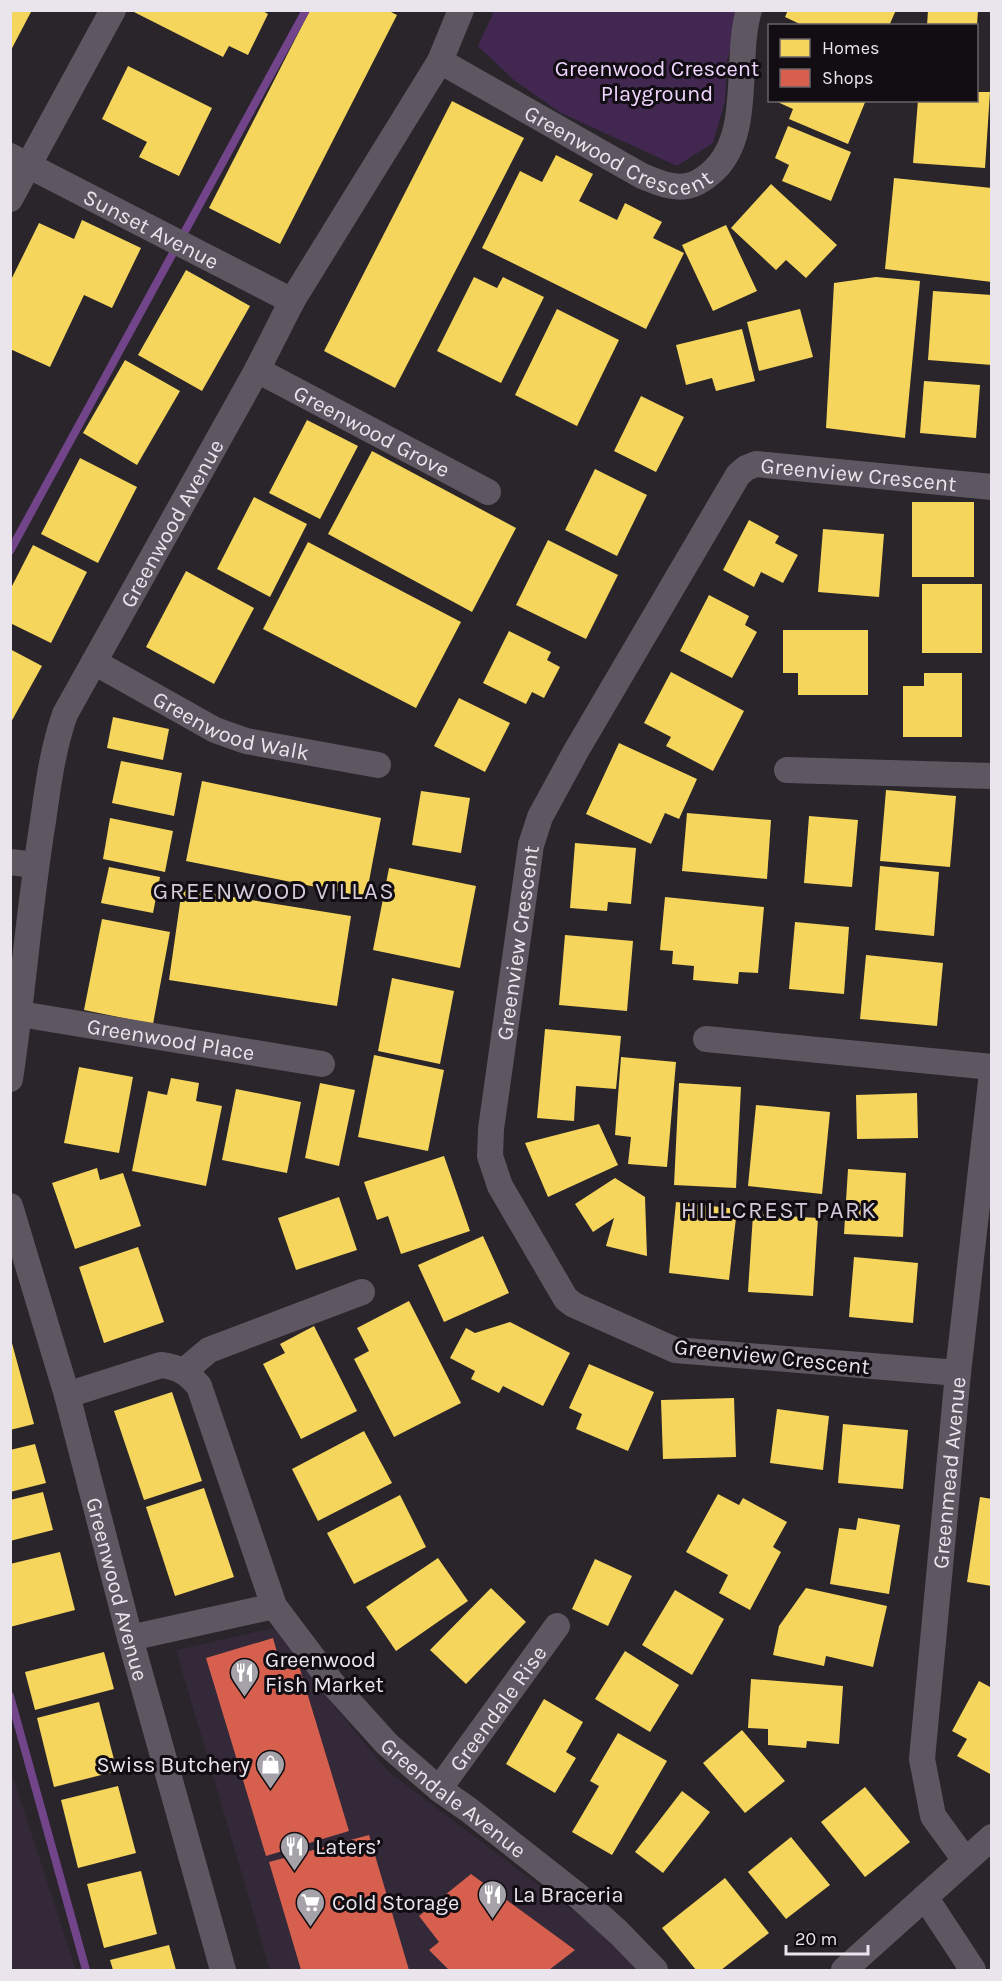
<svg xmlns="http://www.w3.org/2000/svg" width="1002" height="1981" font-family="Karla,sans-serif">
	<style>
		.built { fill: #332939 }
		.green { fill: #422850 }
		.homes { fill: #f6d55c }
		.shops { fill: #d6604d }
		.lines { fill: none; stroke-linecap: round; stroke-linejoin: round }
		.stream { stroke: #724489; stroke-width: 8 }
		.minor { stroke: #5e5762; stroke-width: 26 }
		.labels { text-anchor: middle; stroke-width: 6; stroke-linejoin: round; paint-order: stroke }
		.park-label { font-size: 22px; fill: #efd5fe; stroke: #110d12 }
		.street-label { font-size: 22px; fill: #eae5ed; stroke: #110d12 }
		.poi-label { font-size: 22px; fill: #eae5ed; stroke: #110d12; text-anchor: start }
		.neighbourhood-label { font-size: 24px; letter-spacing: 1.5px; fill: #d4cada; stroke: #110d12 }
	</style>
	<rect width="100%" height="100%" fill="#29252b"/>
	<g class="built">
		<polygon points="278,1627 304,1659 334,1706 388,1771 617,1944 640,1970 270,1970 176,1650"/>
		<polygon points="10,1771 11,1771 76,1970 11,1970"/>
	</g>
	<polygon class="green" points="494,11 740,11 727,60 725,101 713,143 677,166 561,113 515,81 478,46"/>
	<g class="homes">
		<polygon points="10,10 32,10 10,52"/>
		<polygon points="130,10 261,10 268,14 248,55 229,46 223,57"/>
		<polygon points="310,10 387,10 397,15 280,244 209,208"/>
		<polygon points="788,10 896,10 889,26 804,26 785,17"/>
		<polygon points="928,10 978,10 977,26 927,26"/>
		<polygon points="128,66 212,108 179,176 139,157 147,142 102,119"/>
		<polygon points="976,92 990,92 985,168 913,163 918,100 976,100"/>
		<polygon points="773,100 866,100 848,144 789,119 793,109"/>
		<polygon points="452,101 524,138 395,388 324,351"/>
		<polygon points="788,126 851,152 831,201 782,181 789,165 775,158"/>
		<polygon points="556,155 593,174 579,201 617,220 625,203 662,222 653,238 684,253 646,329 482,248 520,171 542,182"/>
		<polygon points="894,178 992,188 992,282 885,269"/>
		<polygon points="771,184 837,245 806,278 786,260 776,270 731,228"/>
		<polygon points="82,220 141,248 112,308 84,295 50,367 10,349 10,282 39,223 74,239"/>
		<polygon points="726,225 757,291 713,311 682,245"/>
		<polygon points="186,270 250,306 202,391 138,355"/>
		<polygon points="474,277 497,288 503,277 544,297 501,383 437,351"/>
		<polygon points="876,277 920,281 905,438 826,428 834,283"/>
		<polygon points="933,291 992,295 992,365 928,360"/>
		<polygon points="557,309 619,340 577,426 515,395"/>
		<polygon points="800,309 813,357 759,371 747,322"/>
		<polygon points="742,329 755,381 716,391 712,378 686,385 676,345"/>
		<polygon points="125,360 180,391 137,465 83,433"/>
		<polygon points="924,381 980,385 976,438 920,433"/>
		<polygon points="641,396 684,417 656,472 614,451"/>
		<polygon points="307,420 358,446 320,519 269,493"/>
		<polygon points="372,451 516,528 472,612 328,534"/>
		<polygon points="80,458 137,487 98,563 41,534"/>
		<polygon points="595,469 647,495 617,556 565,530"/>
		<polygon points="254,497 307,524 270,597 217,569"/>
		<rect x="912" y="502" width="62" height="75"/>
		<polygon points="749,520 779,536 775,543 798,555 783,583 761,572 754,587 723,570"/>
		<polygon points="823,529 884,534 879,597 818,592"/>
		<polygon points="548,540 618,575 586,639 516,605"/>
		<polygon points="308,542 461,622 416,708 263,629"/>
		<polygon points="33,545 87,572 51,643 10,623 10,590"/>
		<polygon points="186,571 254,608 214,684 146,647"/>
		<rect x="922" y="584" width="60" height="69"/>
		<polygon points="709,595 749,616 745,625 757,632 732,678 680,651"/>
		<polygon points="783,630 868,630 868,695 798,695 798,673 783,673"/>
		<polygon points="509,631 551,652 547,660 560,667 544,698 532,692 526,704 483,683"/>
		<polygon points="10,649 42,666 10,724"/>
		<polygon points="671,672 744,711 713,771 666,746 671,737 644,723"/>
		<polygon points="924,673 962,673 962,737 903,737 903,686 924,686"/>
		<polygon points="459,698 510,723 485,772 434,746"/>
		<polygon points="113,717 169,729 163,760 107,748"/>
		<polygon points="619,743 697,779 679,819 665,813 651,844 586,814"/>
		<polygon points="121,761 182,773 174,816 112,803"/>
		<polygon points="202,781 381,818 366,897 186,861"/>
		<polygon points="886,790 956,796 950,867 880,861"/>
		<polygon points="421,791 470,798 461,853 412,845"/>
		<polygon points="687,813 771,820 767,879 682,871"/>
		<polygon points="809,816 858,820 852,887 804,883"/>
		<polygon points="110,818 173,831 165,872 103,859"/>
		<polygon points="575,843 636,848 631,904 608,902 607,911 570,908"/>
		<polygon points="880,866 939,872 934,936 875,930"/>
		<polygon points="109,867 160,877 153,913 101,903"/>
		<polygon points="389,868 476,886 460,968 373,950"/>
		<polygon points="182,889 351,916 337,1006 169,980"/>
		<polygon points="665,897 764,907 758,973 739,972 738,984 693,980 694,966 672,964 673,951 660,950"/>
		<polygon points="102,919 170,932 153,1024 84,1010"/>
		<polygon points="795,922 849,927 844,994 789,989"/>
		<polygon points="565,935 633,941 627,1011 559,1005"/>
		<polygon points="866,955 943,963 937,1026 860,1019"/>
		<polygon points="392,978 454,991 440,1064 378,1051"/>
		<polygon points="545,1029 621,1036 616,1089 576,1086 574,1121 537,1118"/>
		<polygon points="374,1055 444,1070 428,1151 358,1137"/>
		<polygon points="621,1057 676,1062 667,1167 628,1164 631,1137 615,1135"/>
		<polygon points="79,1067 133,1077 119,1153 64,1143"/>
		<polygon points="171,1078 199,1083 196,1101 222,1106 206,1186 132,1171 148,1091 167,1095"/>
		<polygon points="320,1083 355,1090 339,1166 305,1158"/>
		<polygon points="679,1083 741,1087 736,1188 674,1185"/>
		<polygon points="236,1089 301,1102 287,1173 222,1160"/>
		<polygon points="917,1093 918,1138 857,1139 856,1095"/>
		<polygon points="756,1105 830,1112 822,1194 748,1186"/>
		<polygon points="599,1124 618,1165 548,1197 525,1143"/>
		<polygon points="444,1156 470,1231 401,1254 388,1216 377,1220 364,1182"/>
		<polygon points="97,1168 100,1180 123,1173 141,1226 75,1249 52,1183"/>
		<polygon points="848,1169 906,1173 903,1237 844,1234"/>
		<polygon points="615,1178 645,1197 647,1256 606,1246 614,1218 593,1232 575,1204"/>
		<polygon points="339,1197 357,1250 296,1270 278,1218"/>
		<polygon points="676,1202 737,1209 729,1280 669,1273"/>
		<polygon points="753,1214 818,1218 813,1296 748,1292"/>
		<polygon points="483,1236 509,1293 444,1322 418,1265"/>
		<polygon points="138,1247 164,1322 104,1343 79,1267"/>
		<polygon points="854,1257 918,1263 913,1323 849,1317"/>
		<polygon points="409,1301 461,1403 394,1437 354,1359 369,1351 357,1328"/>
		<polygon points="510,1322 570,1353 543,1406 503,1386 499,1393 471,1379 475,1371 450,1358 466,1328 475,1333"/>
		<polygon points="314,1326 357,1411 301,1439 263,1364 285,1353 280,1344"/>
		<polygon points="10,1336 34,1424 10,1430"/>
		<polygon points="589,1364 654,1392 628,1451 576,1429 582,1414 569,1408"/>
		<polygon points="172,1392 202,1481 144,1500 114,1411"/>
		<polygon points="734,1398 736,1457 663,1459 661,1400"/>
		<polygon points="777,1409 829,1416 823,1470 770,1463"/>
		<polygon points="843,1424 908,1430 903,1489 838,1483"/>
		<polygon points="364,1431 392,1483 318,1521 292,1469"/>
		<polygon points="35,1444 46,1483 10,1492 10,1450"/>
		<polygon points="204,1488 234,1577 175,1596 146,1507"/>
		<polygon points="43,1492 53,1530 10,1541 10,1500"/>
		<polygon points="718,1494 739,1505 743,1498 787,1522 773,1547 781,1552 750,1610 719,1593 728,1575 686,1552"/>
		<polygon points="400,1495 426,1547 354,1584 327,1533"/>
		<polygon points="980,1497 992,1499 992,1586 967,1582"/>
		<polygon points="858,1518 900,1525 889,1594 830,1584 839,1528 856,1530"/>
		<polygon points="60,1552 75,1610 10,1627 10,1564"/>
		<polygon points="438,1558 468,1601 396,1651 366,1607"/>
		<polygon points="595,1559 632,1576 608,1626 572,1609"/>
		<polygon points="491,1588 526,1622 466,1684 430,1650"/>
		<polygon points="806,1588 887,1606 873,1667 826,1656 824,1666 773,1655 779,1626"/>
		<polygon points="675,1590 724,1619 692,1675 642,1645"/>
		<polygon points="625,1651 679,1685 650,1732 595,1699"/>
		<polygon points="104,1652 114,1689 35,1710 25,1672"/>
		<polygon points="751,1679 843,1686 839,1744 807,1741 806,1748 768,1745 768,1729 748,1728"/>
		<polygon points="979,1681 992,1688 992,1775 957,1756 967,1739 952,1731"/>
		<polygon points="544,1699 583,1722 566,1752 576,1758 555,1793 506,1764"/>
		<polygon points="99,1702 117,1771 54,1787 37,1718"/>
		<polygon points="742,1730 785,1781 745,1813 703,1763"/>
		<polygon points="618,1733 667,1761 612,1855 572,1832 599,1786 590,1781"/>
		<polygon points="118,1786 136,1853 78,1868 61,1800"/>
		<polygon points="865,1787 910,1842 865,1877 821,1822"/>
		<polygon points="682,1791 710,1812 663,1873 635,1852"/>
		<polygon points="791,1837 830,1885 786,1919 748,1872"/>
		<polygon points="141,1871 157,1934 104,1948 87,1884"/>
		<polygon points="725,1878 769,1933 721,1970 696,1970 662,1928"/>
		<polygon points="169,1945 176,1970 113,1970 110,1960"/>
	</g>
	<g class="shops">
		<polygon points="273,1638 282,1670 299,1666 349,1831 266,1856 206,1658"/>
		<polygon points="369,1835 409,1970 301,1970 269,1862"/>
		<polygon points="471,1874 556,1936 575,1950 549,1970 449,1970 429,1950 439,1942 419,1916"/>
	</g>
	<g class="lines">
		<g class="stream">
			<polyline points="10,551 306,10"/>
			<polyline points="10,1696 86,1970"/>
		</g>
		<g class="minor">
			<path id="s1" d="M440 61 642 176C655 181 671 189 687 186 695 185 704 179 711 173 754 137 734 60 749 10"/>
			<path id="s2" d="M10 156 292 301"/>
			<polyline points="10,199 113,10"/>
			<path id="s3" d="M257 370 488 492"/>
			<path id="s4" d="M94 662 215 730 246 741 378 765"/>
			<polyline points="787,770 992,776"/>
			<polyline points="10,862 36,865"/>
			<path id="s5" d="M20 1014 322 1064"/>
			<polyline points="706,1039 992,1067"/>
			<path id="s6" d="M10 1079C23 993 29 907 43 821 48 785 53 748 65 714L257 370 292 301 440 61 461 10"/>
			<path id="s7" d="M10 1206 67 1395 130 1638 223 1970"/>
			<polyline points="184,1371 209,1350 362,1292"/>
			<path id="s8" d="M958 1373 675 1350 574 1305 566 1299 500 1186 490 1156 491 1129 531 845 540 817 576 751 738 475 746 468 756 464 992 487"/>
			<path id="s9" d="M67 1395 161 1365C179 1367 188 1373 199 1386L274 1606 332 1683 387 1744 439 1789 469 1810 577 1895 619 1933 655 1970"/>
			<polyline points="130,1638 274,1606"/>
			<path id="s10" d="M439 1789 557 1626"/>
			<path id="s11" d="M965 1860 933 1816 922 1759 958 1373 992 1073"/>
			<polyline points="925,1897 973,1970"/>
			<polyline points="844,1970 992,1837"/>
		</g>
	</g>
	<defs>
		<symbol id="restaurant-pin" viewBox="-11 -11 22 30"><path d="M0 17L-7.5 6A9.5 9.5 0 1 1 7.5 6Z" fill="#a6a2a9" stroke="#110d12"/><path d="M-5-6h1v4h1v-4h1v4h1v-4h1v5L-1.5 .5V6h-2V.5L-5-1ZM5-6V6H3V1.5H1.5Q1.5-4 5-6Z" fill="#fff"/></symbol>
		<symbol id="shop-pin" viewBox="-11 -11 22 30"><path d="M0 17L-7.5 6A9.5 9.5 0 1 1 7.5 6Z" fill="#a6a2a9" stroke="#110d12"/><path d="M-5-2.5h2.3a2.7 3.5 0 0 1 5.4 0H5L5.5 6h-11ZM-1.5-2.5h3a1.5 2.3 0 0 0-3 0Z" fill="#fff"/></symbol>
		<symbol id="supermarket-pin" viewBox="-11 -11 22 30"><path d="M0 17L-7.5 6A9.5 9.5 0 1 1 7.5 6Z" fill="#a6a2a9" stroke="#110d12"/><path d="M-6-5.5h2.5l.6 2H6L4.5 2H-2.5L-4.4-4H-6ZM-1.5 3.2a1.3 1.3 0 1 0 .1 0ZM3 3.2a1.3 1.3 0 1 0 .1 0Z" fill="#fff"/></symbol>
	</defs>
	<g fill-rule="evenodd">
		<use href="#restaurant-pin" x="228" y="1656" width="33" height="45"/>
		<use href="#shop-pin" x="254" y="1748" width="33" height="45"/>
		<use href="#restaurant-pin" x="278" y="1830" width="33" height="45"/>
		<use href="#restaurant-pin" x="476" y="1878" width="33" height="45"/>
		<use href="#supermarket-pin" x="294" y="1886" width="33" height="45"/>
	</g>
	<g class="labels">
		<g class="park-label">
			<text x="657" y="76">Greenwood Crescent<tspan x="657" dy="25">Playground</tspan></text>
		</g>
		<g class="street-label">
			<text dy="8" stroke="none"><textPath href="#s1" startOffset="202">Greenwood Crescent</textPath></text>
			<text dy="8" stroke="none"><textPath href="#s2" startOffset="159">Sunset Avenue</textPath></text>
			<text dy="8" stroke="none"><textPath href="#s3" startOffset="130">Greenwood Grove</textPath></text>
			<text dy="8" stroke="none"><textPath href="#s8" startOffset="1430">Greenview Crescent</textPath></text>
			<text dy="8" stroke="none"><textPath href="#s6" startOffset="588">Greenwood Avenue</textPath></text>
			<text dy="8" stroke="none"><textPath href="#s4" startOffset="153">Greenwood Walk</textPath></text>
			<text dy="8" stroke="none"><textPath href="#s8" startOffset="782">Greenview Crescent</textPath></text>
			<text dy="8" stroke="none"><textPath href="#s5" startOffset="153">Greenwood Place</textPath></text>
			<text transform="translate(772 1356) rotate(6)" y="8">Greenview Crescent</text>
			<text dy="8" stroke="none"><textPath href="#s11" startOffset="400">Greenmead Avenue</textPath></text>
			<text dy="8" stroke="none"><textPath href="#s7" startOffset="398">Greenwood Avenue</textPath></text>
			<text dy="8" stroke="none"><textPath href="#s10" startOffset="100">Greendale Rise</textPath></text>
			<text dy="8" stroke="none"><textPath href="#s9" startOffset="640">Greendale Avenue</textPath></text>
		</g>
		<g class="poi-label">
			<text x="265" y="1667">Greenwood<tspan x="265" dy="25">Fish Market</tspan></text>
			<text x="250" y="1772" text-anchor="end">Swiss Butchery</text>
			<text x="315" y="1854">Laters’</text>
			<text x="513" y="1902">La Braceria</text>
			<text x="332" y="1910">Cold Storage</text>
		</g>
		<g class="neighbourhood-label">
			<text x="274" y="899">GREENWOOD VILLAS</text>
			<text x="779" y="1218">HILLCREST PARK</text>
		</g>
	</g>
	<rect width="1002" height="1981" fill="none" stroke="#eae5ed" stroke-width="24"/>
	<rect x="768" y="24" width="210" height="78" fill="#110d12" stroke="#68636a" stroke-width="1.5"/>
	<rect x="780" y="39" width="30" height="18" fill="#f6d55c" stroke="#68636a" stroke-width="1.5"/>
	<text x="822" y="54" font-size="18" fill="#eae5ed">Homes</text>
	<rect x="780" y="69" width="30" height="18" fill="#d6604d" stroke="#68636a" stroke-width="1.5"/>
	<text x="822" y="84" font-size="18" fill="#eae5ed">Shops</text>
	<path d="M786 1945v9h82v-9" fill="none" stroke="#eae5ed" stroke-width="3"/>
	<text x="795" y="1945" font-size="18" fill="#eae5ed" stroke="#110d12" stroke-width="4.5" paint-order="stroke">20 m</text>
</svg>
